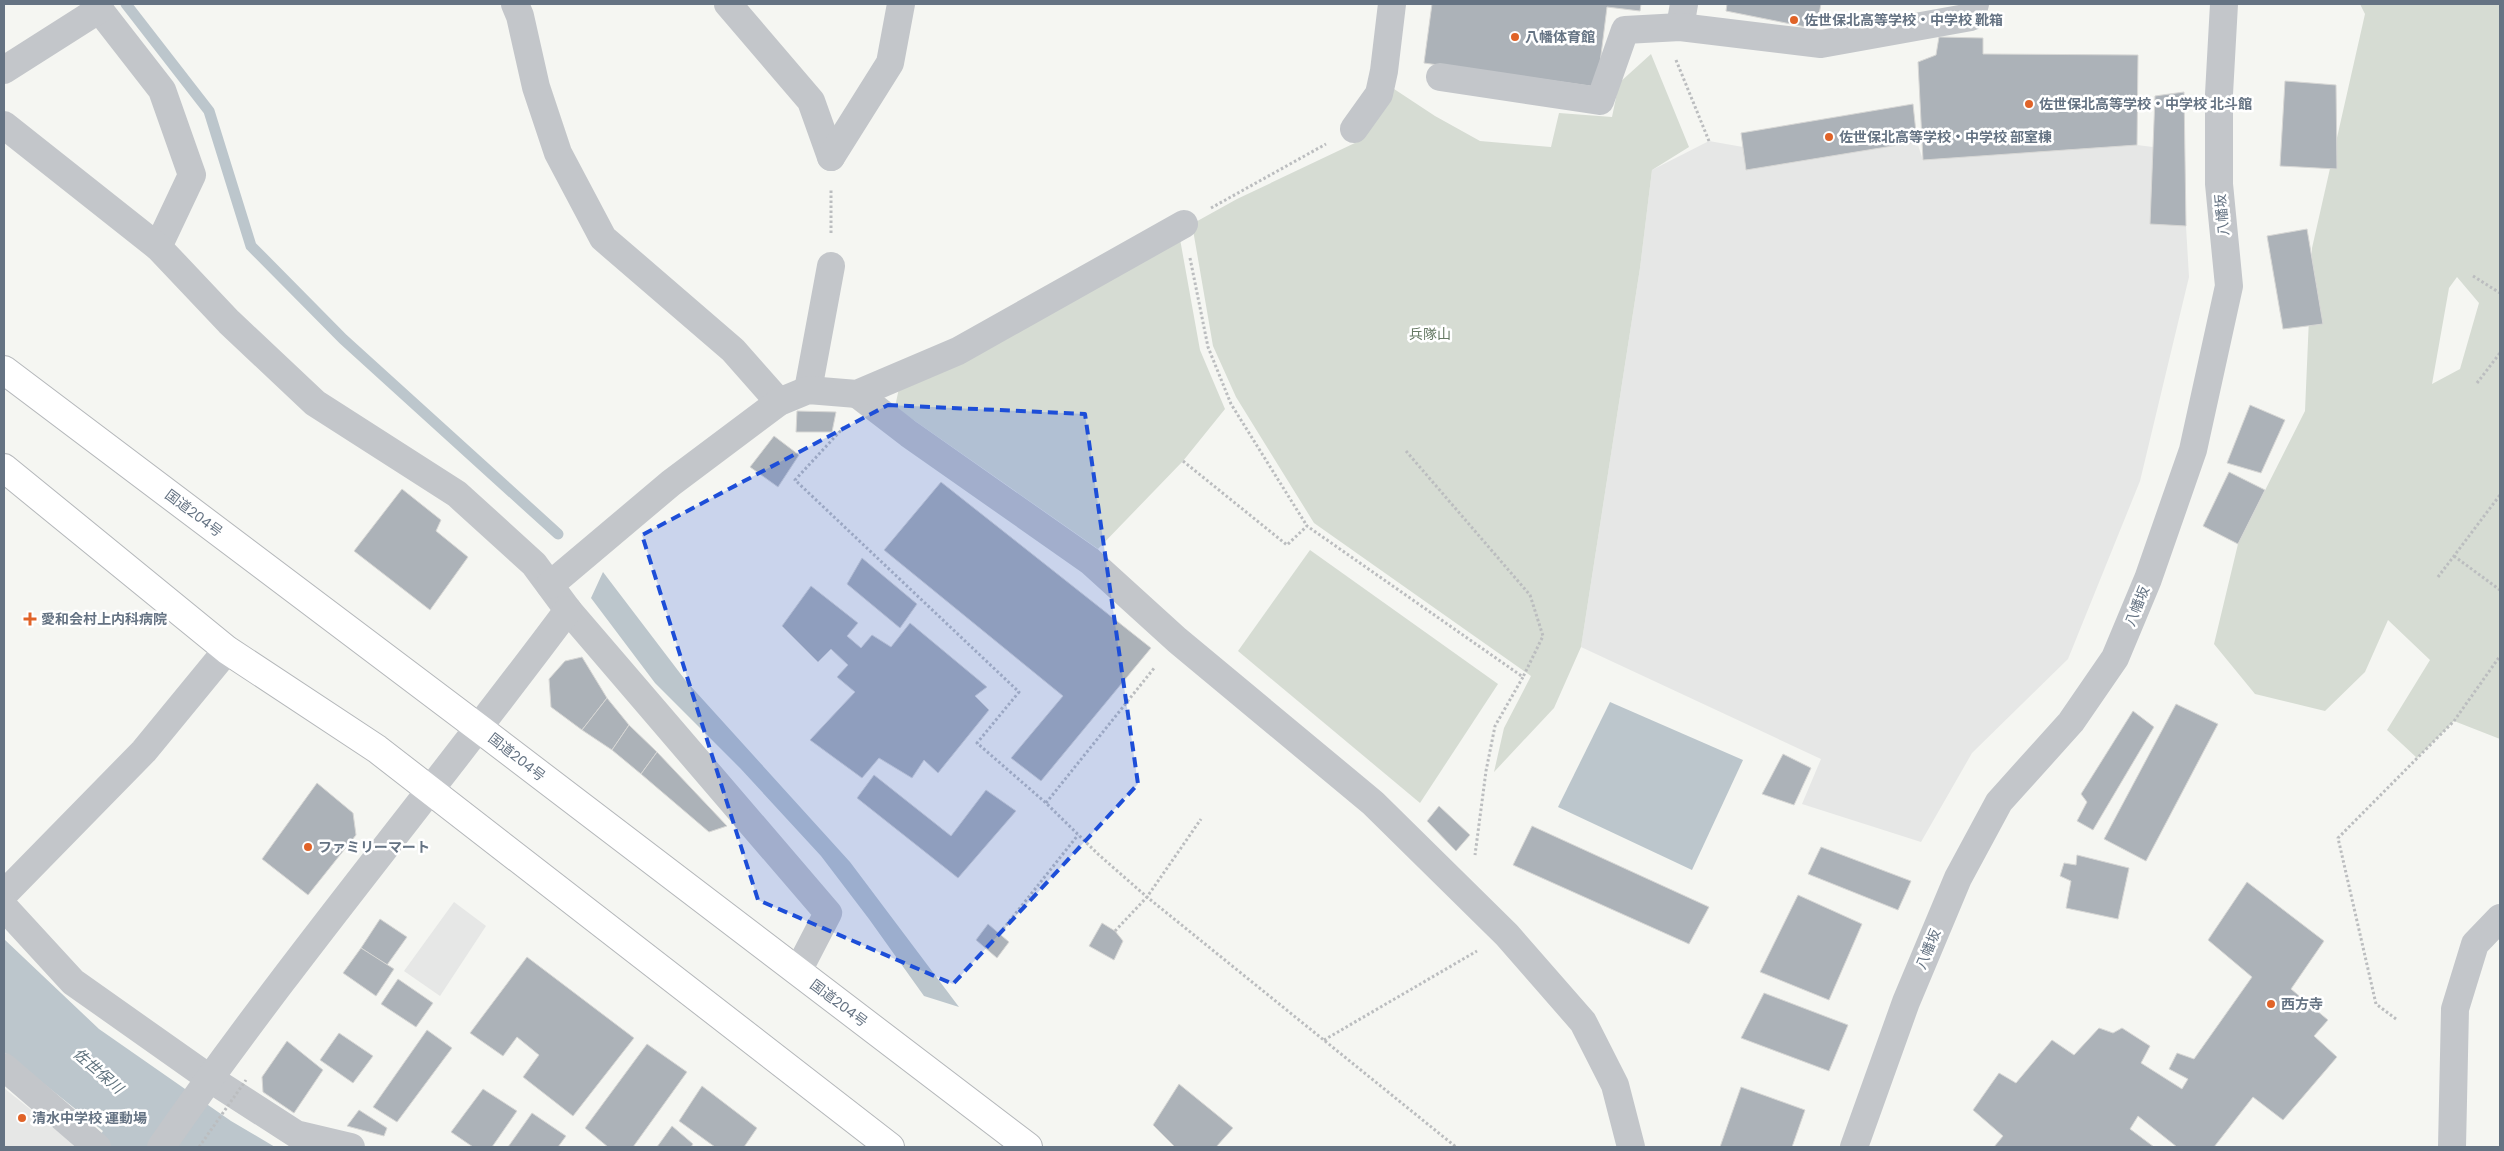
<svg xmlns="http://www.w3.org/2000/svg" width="2504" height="1151" font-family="Poppins,'Noto Sans JP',sans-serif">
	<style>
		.built { fill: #e6e7e6 }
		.green { fill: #d6dcd3; fill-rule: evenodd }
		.water { fill: #bcc6cc }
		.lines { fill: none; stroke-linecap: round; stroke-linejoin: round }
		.stream { stroke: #bcc6cc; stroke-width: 11 }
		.building { fill: #acb2b8; stroke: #d7d7d5 }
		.highway-casing { stroke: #b4b7ba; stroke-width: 30 }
		.path { stroke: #bbbdbf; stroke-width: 3; stroke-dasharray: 2.5 2.5; stroke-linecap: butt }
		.minor { stroke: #c3c6ca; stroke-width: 28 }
		.highway { stroke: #fff; stroke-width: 28 }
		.path-bridge { stroke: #bbbdbf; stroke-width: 3; stroke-dasharray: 2.5 2.5; stroke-linecap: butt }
		.marked { fill: #1d4ed8; fill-opacity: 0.2; stroke: #1d4ed8; stroke-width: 4; stroke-dasharray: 10 6; stroke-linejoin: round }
		.poi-dot { fill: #e06328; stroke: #fff; stroke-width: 2 }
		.labels { text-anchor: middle; stroke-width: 5; stroke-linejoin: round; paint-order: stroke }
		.poi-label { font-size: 14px; font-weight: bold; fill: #657383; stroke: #fff; text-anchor: start }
		.street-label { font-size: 14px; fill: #657383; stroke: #fff }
		.park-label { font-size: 14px; fill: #667a64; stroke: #fff }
		.water-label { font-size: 15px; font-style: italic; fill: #61747f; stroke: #fff }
	</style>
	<rect width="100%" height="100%" fill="#f5f6f2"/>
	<g class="built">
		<polygon points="1709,141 1743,147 1747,170 1917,142 1923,160 2137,145 2153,147 2150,223 2186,226 2189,277 2140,481 2068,659 1972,753 1921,842 1802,804 1821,759 1581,647 1640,268 1652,170"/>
		<polygon points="454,902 486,926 440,996 404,971"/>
		<polygon points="4,1088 77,1147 4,1147"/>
	</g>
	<g class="green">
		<path d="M2360 4H2500V739L2454 721 2417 758 2387 730 2430 660 2388 620 2365 672 2325 711 2255 694 2214 644 2238 544 2305 411 2312 248 2365 14ZM2457 277 2479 303 2460 369 2432 384 2449 288Z"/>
		<polygon points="1651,54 1689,147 1652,170 1640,268 1581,647 1554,708 1494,772 1504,728 1531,676 1314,523 1236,397 1213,346 1192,224 1237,199 1357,142 1385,102 1388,85 1435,116 1480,141 1551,147 1559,113 1612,117 1619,83"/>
		<polygon points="1180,239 1200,350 1225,409 1183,461 1098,549 895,407 899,388"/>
		<polygon points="1310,550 1498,684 1420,803 1238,651"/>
	</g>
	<g class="water">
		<polygon points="603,572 686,681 850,862 959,1007 924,996 869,919 821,856 740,768 655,683 591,598"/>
		<polygon points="1610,702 1743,760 1692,870 1558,807"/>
		<polygon points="4,939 99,1029 231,1121 275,1147 92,1147 103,1131 4,1052"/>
	</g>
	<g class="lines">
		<polyline class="stream" points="126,4 209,111 251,246 343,339 558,534"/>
	</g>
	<g class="building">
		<polygon points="1432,4 1641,4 1640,11 1607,7 1597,87 1424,63"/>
		<polygon points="1727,4 1821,4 1816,29 1726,11"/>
		<polygon points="1939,37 1983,38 1983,54 2138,55 2137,145 1923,160 1918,62 1936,55"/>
		<polygon points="2285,81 2336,85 2337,169 2280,166"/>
		<polygon points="2184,92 2186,226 2150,224 2155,96"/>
		<polygon points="1913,104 1917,142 1746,170 1741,133"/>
		<polygon points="2307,229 2323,324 2283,329 2267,236"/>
		<polygon points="2250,405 2285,420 2261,473 2227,463"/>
		<polygon points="797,411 836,412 832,432 796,432"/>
		<polygon points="774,436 799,455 778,487 750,467"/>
		<polygon points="2229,472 2265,490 2238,544 2203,526"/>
		<polygon points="941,482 1151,648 1041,781 1011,758 1063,696 884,550"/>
		<polygon points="402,489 441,520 436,531 468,557 430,610 354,551"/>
		<polygon points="862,558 917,604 900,628 847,584"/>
		<polygon points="811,586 858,623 847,636 861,648 872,635 891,647 910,623 987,687 975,696 989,710 938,773 924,760 912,778 879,758 862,778 810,740 855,692 837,677 848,665 831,649 818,662 782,626"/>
		<polygon points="582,657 607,698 582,730 551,707 549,679 565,661"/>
		<polygon points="607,698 629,725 612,750 582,730"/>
		<polygon points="2176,704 2218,724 2146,861 2104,839"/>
		<polygon points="2133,711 2154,727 2093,830 2077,821 2087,802 2081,794"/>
		<polygon points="629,725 657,752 641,774 612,750"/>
		<polygon points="657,752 727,826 709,832 641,774"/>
		<polygon points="1783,754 1811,768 1794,805 1762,794"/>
		<polygon points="874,775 951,836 986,790 1016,811 958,878 857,798"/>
		<polygon points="317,783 353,813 356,835 308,895 262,859"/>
		<polygon points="1439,806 1470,835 1456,851 1427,821"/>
		<polygon points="1532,826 1709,907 1689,944 1513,865"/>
		<polygon points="1821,847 1911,881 1898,910 1808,874"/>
		<polygon points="2077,855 2129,868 2118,919 2066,908 2071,881 2060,876 2064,863 2076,865"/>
		<polygon points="2247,882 2324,941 2291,989 2328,1020 2314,1036 2337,1057 2283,1120 2253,1097 2214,1147 2177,1147 2138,1116 2130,1129 2154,1147 1994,1147 2003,1136 1973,1110 1999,1073 2016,1083 2052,1040 2074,1055 2099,1028 2113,1033 2122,1028 2150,1046 2141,1063 2182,1089 2188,1079 2169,1069 2177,1053 2194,1059 2252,977 2208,940"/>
		<polygon points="1798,895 1862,924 1829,1000 1760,972"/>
		<polygon points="380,919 407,937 387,965 361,948"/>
		<polygon points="1102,923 1115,931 1123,941 1114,960 1089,946"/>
		<polygon points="988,924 1009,942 997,958 976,940"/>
		<polygon points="361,948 394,969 376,996 343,973"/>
		<polygon points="527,957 634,1038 573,1116 523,1077 539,1055 517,1037 503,1056 470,1033"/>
		<polygon points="398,979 433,1003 416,1027 381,1004"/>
		<polygon points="1764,993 1848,1025 1829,1071 1741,1038"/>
		<polygon points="427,1030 452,1048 397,1122 373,1107"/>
		<polygon points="339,1033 373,1056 353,1083 320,1060"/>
		<polygon points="287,1041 323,1070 294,1113 263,1092 262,1077"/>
		<polygon points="647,1044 687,1072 633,1147 608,1147 585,1128"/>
		<polygon points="1179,1084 1233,1128 1216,1147 1175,1147 1153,1125"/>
		<polygon points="702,1086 757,1128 744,1147 715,1147 679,1121"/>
		<polygon points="1741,1087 1805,1110 1792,1147 1720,1147"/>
		<polygon points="483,1089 517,1111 492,1147 473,1147 451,1132"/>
		<polygon points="359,1110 387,1128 384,1136 347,1126"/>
		<polygon points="532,1113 566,1136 558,1147 508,1147"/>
		<polygon points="672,1126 693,1144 691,1147 657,1147"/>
	</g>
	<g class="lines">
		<defs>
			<g id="highway">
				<polyline points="4,370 480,729 1028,1147"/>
				<polyline points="4,468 227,650 377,749 890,1147"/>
			</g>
		</defs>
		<use href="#highway" class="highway-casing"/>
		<g class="path">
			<polyline points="1676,60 1709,141"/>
			<polyline points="1211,208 1326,144"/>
			<polyline points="831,233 831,190"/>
			<polyline points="1190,258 1208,347 1231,404 1307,526"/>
			<polyline points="2473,276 2500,293"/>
			<polyline points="2477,383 2500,353"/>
			<polyline points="844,427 795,480 1019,692 977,743 1046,803 1099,855 1147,897 1456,1147"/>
			<polyline points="1406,451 1530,595 1543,636 1523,677"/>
			<polyline points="1183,461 1287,545 1307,526 1523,677 1495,726 1486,771 1475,855"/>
			<polyline points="2454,556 2500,590"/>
			<polyline points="2438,577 2500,495"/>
			<polyline points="1046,803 1155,667"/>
			<polyline points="1115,931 1147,897 1201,819"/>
			<polyline points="1000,933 1078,835"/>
			<polyline points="2396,1019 2376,1004 2338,838 2454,721 2500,656"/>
			<polyline points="1324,1040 1477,951"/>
		</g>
		<g class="minor">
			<polyline points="95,4 162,90 192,175 158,247"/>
			<polyline points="515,4 520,16 536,87 558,153 603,238 733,350 779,402"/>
			<polyline points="728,4 811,101 831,157"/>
			<polyline points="1680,27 1684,4"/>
			<polyline points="4,70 100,9"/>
			<polyline points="1440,77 1600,101 1625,30 1680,27 1821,44 1971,17 1975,4"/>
			<polyline points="4,125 158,247 229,322 315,403 457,494 534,564 568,610 828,913 798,971"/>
			<polyline points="1354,129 1379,94 1384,71 1392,4"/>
			<polyline points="831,157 890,63 901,4"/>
			<polyline points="808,390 831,266"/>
			<polyline points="857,394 909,434 1090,561 1177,640 1373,803 1507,935 1583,1022 1615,1085 1631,1147"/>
			<polyline points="550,585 671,483 779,402 808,390 857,394 958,351 1184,224"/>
			<polyline points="4,894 144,751 227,650"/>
			<polyline points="4,907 73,982 209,1078 296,1134 351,1147"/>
			<polyline points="4,1067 97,1147"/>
			<path d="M161 1147C289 963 434 790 568 610"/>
			<polyline points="1854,1147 1906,1002 1958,878 1999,802 2071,722 2115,658 2148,579 2193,450 2229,286 2219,184 2219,94 2224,4"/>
			<polyline points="2452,1147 2455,1009 2475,944 2500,918"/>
		</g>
		<use href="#highway" class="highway"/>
		<polyline class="path-bridge" points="199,1147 246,1080"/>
	</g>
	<path class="marked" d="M888 405 1085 414 1138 784 953 984 758 900 642 535Z"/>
	<g class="poi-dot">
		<circle cx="1794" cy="20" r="5"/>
		<circle cx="1515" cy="37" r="5"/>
		<circle cx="2029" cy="104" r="5"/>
		<circle cx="1829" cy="137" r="5"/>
		<path d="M27.5 611.5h5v5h5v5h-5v5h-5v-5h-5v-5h5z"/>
		<circle cx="308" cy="847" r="5"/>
		<circle cx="2271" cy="1004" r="5"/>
		<circle cx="22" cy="1118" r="5"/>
	</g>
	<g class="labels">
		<g class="poi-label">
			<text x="1804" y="25">佐世保北高等学校・中学校 靴箱</text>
			<text x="1525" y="42">八幡体育館</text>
			<text x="2039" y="109">佐世保北高等学校・中学校 北斗館</text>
			<text x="1839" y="142">佐世保北高等学校・中学校 部室棟</text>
			<text x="41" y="624">愛和会村上内科病院</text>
			<text x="318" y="852">ファミリーマート</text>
			<text x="2281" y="1009">西方寺</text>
			<text x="32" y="1123">清水中学校 運動場</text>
		</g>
		<g class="street-label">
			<text transform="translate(2222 215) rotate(-95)" y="5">八幡坂</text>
			<text transform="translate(194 513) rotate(37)" y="5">国道204号</text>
			<text transform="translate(2137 606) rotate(-68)" y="5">八幡坂</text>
			<text transform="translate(517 757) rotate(38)" y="5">国道204号</text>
			<text transform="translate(1928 949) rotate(-67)" y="5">八幡坂</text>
			<text transform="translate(839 1003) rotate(37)" y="5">国道204号</text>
		</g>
		<g class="park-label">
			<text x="1430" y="339">兵隊山</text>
		</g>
		<g class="water-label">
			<text transform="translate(98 1071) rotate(41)" y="5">佐世保川</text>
		</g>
	</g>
	<rect width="2504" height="1151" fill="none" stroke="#657383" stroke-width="10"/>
</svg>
